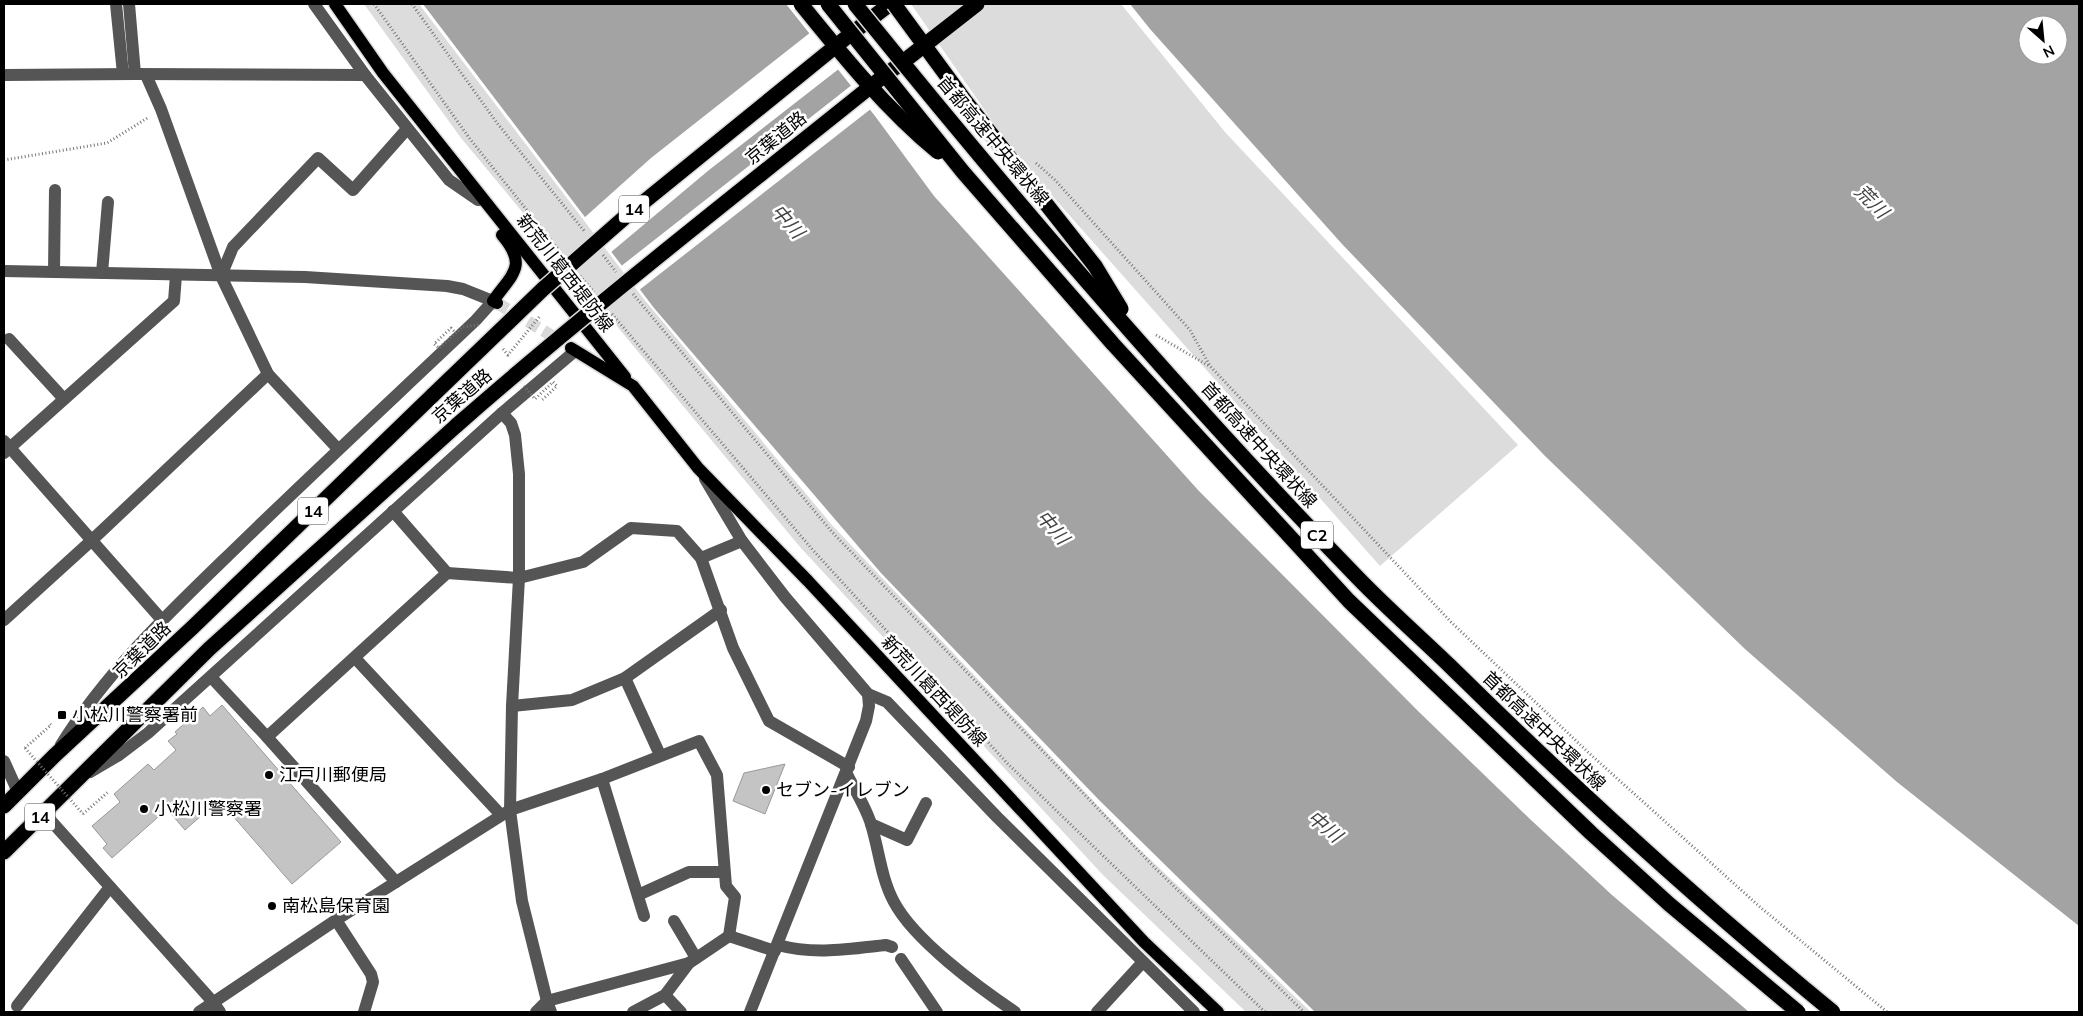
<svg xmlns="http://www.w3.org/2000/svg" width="2083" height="1016" font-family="Mulish,'Noto Sans JP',sans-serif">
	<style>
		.green { fill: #dcdcdc }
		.water { fill: #a3a3a3; fill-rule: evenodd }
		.pier { fill: #fff }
		.building { fill: #c4c4c4; stroke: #999 }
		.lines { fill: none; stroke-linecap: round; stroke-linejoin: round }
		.major-tunnel { stroke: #d9d9d9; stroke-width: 12; stroke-dasharray: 12 6; stroke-linecap: butt }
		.major-casing { stroke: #dbdbdb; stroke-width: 15 }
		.highway-casing { stroke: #dbdbdb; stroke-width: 18 }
		.path { stroke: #777; stroke-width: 3; stroke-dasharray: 1 2.5; stroke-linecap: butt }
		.minor { stroke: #555; stroke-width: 12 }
		.major { stroke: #000; stroke-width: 12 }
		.highway { stroke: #000; stroke-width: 15 }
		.highway-bridge-casing { stroke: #dbdbdb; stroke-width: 18; stroke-linecap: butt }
		.path-bridge { stroke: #777; stroke-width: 3; stroke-dasharray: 1 2.5; stroke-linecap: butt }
		.highway-bridge { stroke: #000; stroke-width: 15 }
		.poi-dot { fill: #000; stroke: #fff; stroke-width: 2 }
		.labels { text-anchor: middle; stroke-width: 5; stroke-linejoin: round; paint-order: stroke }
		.shield { fill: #fff; stroke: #4c4c4c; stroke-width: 1 }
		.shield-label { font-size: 16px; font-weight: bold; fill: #000 }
		.street-label { font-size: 18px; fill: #000; stroke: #fff }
		.poi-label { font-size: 18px; fill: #000; stroke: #fff; text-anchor: start }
		.water-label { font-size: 19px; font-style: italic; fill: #444; stroke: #fff }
	</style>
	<rect width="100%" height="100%" fill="#fff"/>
	<g class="green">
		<polygon points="364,4 419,4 643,298 832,525 1136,846 1311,1012 1246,1012 1102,874 800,547 461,138"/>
		<polygon points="911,4 1121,4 1225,132 1518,445 1380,566 1016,155"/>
	</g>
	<g class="water">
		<polygon points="423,4 786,4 875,116 934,196 1198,490 1419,712 1531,820 1612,895 1749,1012 1315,1012 1099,800 881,573 654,308"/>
		<path d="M1130 4H2079V926L1897 782 1745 649 1545 456 1342 244 1150 29ZM2028 25H2058V55H2028Z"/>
	</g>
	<g class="pier">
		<polygon points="811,32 840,68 709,170 610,253 584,218 651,158"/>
		<polygon points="853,84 872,108 638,291 620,267"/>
	</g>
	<g class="building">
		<polygon points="222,705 341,842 292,884 219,800 185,830 167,809 112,858 103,848 107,844 92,826 120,802 114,794 148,764 154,770 176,750 168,741 177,734 175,732 203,707 210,716"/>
		<polygon points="785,764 765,814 733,801 744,773"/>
	</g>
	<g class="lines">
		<polyline class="major-tunnel" points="497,303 564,343"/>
		<defs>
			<g id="major">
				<polyline points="335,4 383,73 625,377"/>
				<path d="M497 303 493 301C513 273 528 266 502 235"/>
				<polyline points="571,348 633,386 698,468 808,581 1144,942 1218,1012"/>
			</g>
			<g id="highway">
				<polyline points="847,37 890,4"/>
				<polyline points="880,79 908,58"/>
				<polyline points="4,806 54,756 193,627 433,395"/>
				<polyline points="4,852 209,649 457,425"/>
			</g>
		</defs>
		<use href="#major" class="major-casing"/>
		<use href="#highway" class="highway-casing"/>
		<g class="path">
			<polyline points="374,4 470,139 562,254"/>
			<polyline points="412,4 497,123 585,232"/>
			<polyline points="4,160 107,143 149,117"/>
			<polyline points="1036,163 1055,180 1190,330 1210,366 1451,622 1590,754 1760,907 1887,1012"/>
			<polyline points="603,255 616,272"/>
			<polyline points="580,276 594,292"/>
			<polyline points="633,294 832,532 1156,869 1304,1012"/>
			<polyline points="612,314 812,549 1007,763 1265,1012"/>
			<polyline points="1156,335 1209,366"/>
			<polyline points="503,349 508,355 540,316"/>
			<polyline points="25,748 51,725 50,724"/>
			<polyline points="83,814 108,792"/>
		</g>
		<g class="minor">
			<polyline points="116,4 123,74"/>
			<polyline points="129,4 135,74"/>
			<polyline points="314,4 365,75 449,180 478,200"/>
			<polyline points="4,75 135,74 365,75"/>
			<polyline points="146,75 161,109 221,276 268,374 338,449"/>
			<path d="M4 271 305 277 447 286 463 289 493 301 476 320C397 395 317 469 239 545 175 607 108 669 61 745"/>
			<polyline points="54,272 55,190"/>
			<polyline points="102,273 108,202"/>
			<polyline points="221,276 233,247 318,158 353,190 407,129"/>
			<polyline points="9,339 64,399"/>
			<polyline points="502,413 511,423 515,435 519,474 519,578 512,706 510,810 522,901 547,1001 551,1012"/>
			<polyline points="4,441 162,620"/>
			<polyline points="4,453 174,301 176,275"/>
			<polyline points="705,479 742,541 785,597 868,694 887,702 997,817 1194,1012"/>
			<polyline points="393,511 447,573"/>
			<polyline points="701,558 742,541"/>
			<polyline points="4,620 91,541 268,374"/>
			<polyline points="355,658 501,815"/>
			<polyline points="211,677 267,737 396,882"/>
			<polyline points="625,678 660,755"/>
			<polyline points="512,706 572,700 625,678 721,610"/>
			<polyline points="267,737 447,573 519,578 583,562 631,528 677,531 701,558 733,648 769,721 849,767"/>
			<polyline points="4,761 18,792"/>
			<polyline points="90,772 119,755 148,733 502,413 575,351"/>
			<path d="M846 772C854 789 866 807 871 824 879 850 881 878 894 902 914 940 978 987 1015 1012"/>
			<polyline points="602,779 644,916"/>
			<polyline points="44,813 213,1002 220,1012"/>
			<polyline points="871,824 907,840 926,803"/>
			<polyline points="638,895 689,872 724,872"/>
			<polyline points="336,920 371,974 373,982 364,1012"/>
			<polyline points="674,921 696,958"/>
			<polyline points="729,936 775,951"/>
			<path d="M778 945C814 955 849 949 886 945L892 947"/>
			<polyline points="901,959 937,1012"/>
			<polyline points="665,995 681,1012"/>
			<polyline points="17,1006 110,887"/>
			<polyline points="199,1012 336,920 510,810 602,779 699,741 717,775 726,886 735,897 729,936 689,963"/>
			<polyline points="536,1012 547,1001 689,963 665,995 633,1012"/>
			<polyline points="750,1012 866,721 869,706 868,694"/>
			<polyline points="1097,1012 1142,963"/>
		</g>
		<use href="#major" class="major"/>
		<use href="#highway" class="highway"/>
		<defs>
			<g id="highway-bridge">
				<path d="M801 4C843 56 886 109 938 152"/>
				<polyline points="828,4 963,172 1113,344 1349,601 1591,833 1669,904 1798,1012"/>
				<path d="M855 4C1015 202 1181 396 1358 578 1388 609 1420 637 1450 666 1573 787 1700 903 1833 1012"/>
				<polyline points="894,4 966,102 1095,266 1121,309"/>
				<polyline points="908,58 977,4"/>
				<polyline points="433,395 543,289 624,218 847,37"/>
				<path d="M457 425C594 305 738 193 880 79"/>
			</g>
		</defs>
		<use href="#highway-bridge" class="highway-bridge-casing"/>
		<g class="path-bridge">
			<polyline points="454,331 451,328 434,344 439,348 462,327 478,325"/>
			<polyline points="524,386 535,399 553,382 557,386 541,401"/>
			<polyline points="25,748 83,814"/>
		</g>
		<use href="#highway-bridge" class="highway-bridge"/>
	</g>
	<g class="poi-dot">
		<rect x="57" y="710" width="10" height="10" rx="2.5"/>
		<circle cx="269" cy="775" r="5"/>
		<circle cx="766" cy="790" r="5"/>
		<circle cx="144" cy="809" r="5"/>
		<circle cx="272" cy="906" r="5"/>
	</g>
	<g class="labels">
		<g class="shield">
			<rect x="619" y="195.5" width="30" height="27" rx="4"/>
			<rect x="298" y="497.5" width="30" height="27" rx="4"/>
			<rect x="1301" y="521.5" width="32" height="27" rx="4"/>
			<rect x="25" y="803.5" width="30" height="27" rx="4"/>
		</g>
		<g class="shield-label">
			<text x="634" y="215">14</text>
			<text x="313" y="517">14</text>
			<text x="1317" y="541">C2</text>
			<text x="40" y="823">14</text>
		</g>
		<g class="street-label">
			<text transform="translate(776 138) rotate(-39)" y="6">京葉道路</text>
			<text transform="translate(993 141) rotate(50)" y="6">首都高速中央環状線</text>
			<text transform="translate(565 273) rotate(52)" y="6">新荒川葛西堤防線</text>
			<text transform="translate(462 396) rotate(-41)" y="6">京葉道路</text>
			<text transform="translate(1259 445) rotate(48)" y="6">首都高速中央環状線</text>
			<text transform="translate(142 650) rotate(-44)" y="6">京葉道路</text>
			<text transform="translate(934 691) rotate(47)" y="6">新荒川葛西堤防線</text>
			<text transform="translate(1544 731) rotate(44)" y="6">首都高速中央環状線</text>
		</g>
		<g class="poi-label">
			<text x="72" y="721">小松川警察署前</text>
			<text x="279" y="781">江戸川郵便局</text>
			<text x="776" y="796">セブン-イレブン</text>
			<text x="154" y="815">小松川警察署</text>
			<text x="282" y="912">南松島保育園</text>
		</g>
		<g class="water-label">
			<text transform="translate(1872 201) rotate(45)" y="7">荒川</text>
			<text transform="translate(788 221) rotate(49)" y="7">中川</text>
			<text transform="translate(1053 527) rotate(49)" y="7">中川</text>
			<text transform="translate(1325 826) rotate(40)" y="7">中川</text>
		</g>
	</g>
	<rect width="2083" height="1016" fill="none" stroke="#000000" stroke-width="10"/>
	<g transform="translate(2043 40) rotate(153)"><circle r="24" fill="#ffffff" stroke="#999999"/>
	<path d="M0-4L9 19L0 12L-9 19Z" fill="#000000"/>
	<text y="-8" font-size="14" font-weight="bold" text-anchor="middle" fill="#000000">N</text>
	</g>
</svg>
